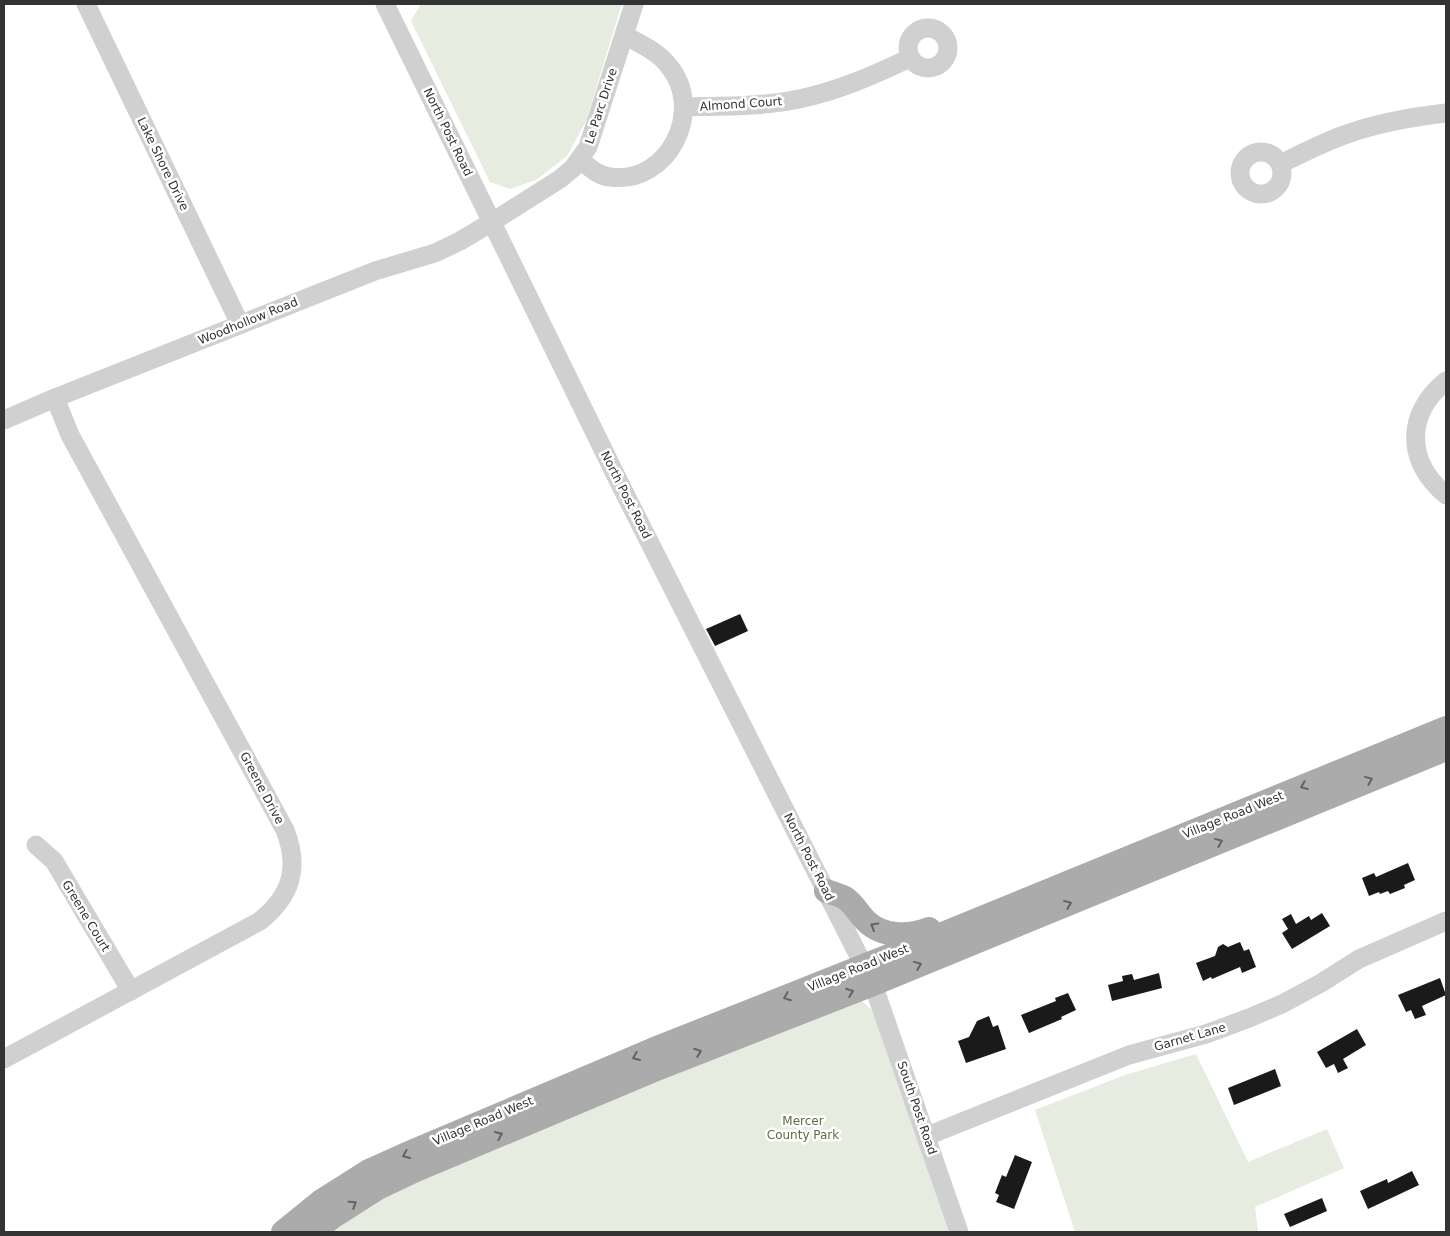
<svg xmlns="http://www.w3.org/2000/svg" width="1450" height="1236" font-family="'DejaVu Sans',sans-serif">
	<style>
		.green { fill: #e6ecdf }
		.building { fill: #1a1a1a }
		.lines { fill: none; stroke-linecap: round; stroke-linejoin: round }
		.minor { stroke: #d0d0d0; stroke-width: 19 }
		.major { stroke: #ababab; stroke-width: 24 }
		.oneway { stroke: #636363 }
		.labels { text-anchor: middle; stroke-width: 5; stroke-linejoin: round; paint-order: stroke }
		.street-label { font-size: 12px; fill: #333; stroke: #fff }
		.park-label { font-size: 12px; fill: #56703f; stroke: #fff }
	</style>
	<rect width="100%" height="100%" fill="#fff"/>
	<g class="green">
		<polygon points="421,4 622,4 586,121 567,156 536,180 510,189 490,182 411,21"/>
		<polygon points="856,996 873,1011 949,1232 322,1232 374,1195"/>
		<polygon points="1196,1054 1248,1162 1327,1129 1344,1168 1255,1207 1258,1232 1075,1232 1035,1110 1125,1075"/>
	</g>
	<g class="building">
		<polygon points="740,614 748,631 715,646 706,629"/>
		<polygon points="1408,863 1415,880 1404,885 1405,888 1390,894 1388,891 1380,894 1379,892 1369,896 1362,878 1374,873 1376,877"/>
		<polygon points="1322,913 1330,926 1292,949 1282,933 1288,929 1282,919 1291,914 1296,924 1309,916 1311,920"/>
		<polygon points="1240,942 1244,951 1249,949 1256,967 1242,973 1240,967 1212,979 1211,977 1203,981 1196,963 1215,956 1218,947 1223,944 1228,947"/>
		<polygon points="1159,973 1162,988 1112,1001 1108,985 1123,981 1122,976 1132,974 1134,980"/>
		<polygon points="1440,978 1446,995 1422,1006 1426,1015 1415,1019 1411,1010 1406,1012 1398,995"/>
		<polygon points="1068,993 1076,1010 1061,1017 1062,1019 1029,1033 1021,1015 1056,1001 1055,998"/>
		<polygon points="989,1016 993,1027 998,1025 1006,1049 966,1063 958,1041 969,1037 977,1021"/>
		<polygon points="1357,1029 1366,1045 1343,1059 1348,1068 1338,1073 1334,1064 1326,1068 1317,1052"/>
		<polygon points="1275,1069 1281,1086 1234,1105 1228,1088"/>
		<polygon points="1015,1155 1032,1162 1014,1209 996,1202 999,1195 995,1193 1002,1175 1006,1177"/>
		<polygon points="1412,1171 1419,1185 1368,1209 1360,1191 1387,1179 1388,1183"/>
		<polygon points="1322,1198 1327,1211 1290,1227 1284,1214"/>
	</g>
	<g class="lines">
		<g class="minor">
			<polyline points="86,4 240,324"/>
			<polyline points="385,4 620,484 873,984 959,1232"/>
			<circle cx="928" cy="48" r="20"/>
			<path d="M684 107C722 106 761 107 799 99 838 91 874 75 910 58"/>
			<circle cx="1261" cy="173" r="21"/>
			<path d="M580 160C589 167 598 176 610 177 669 185 706 109 668 65 657 51 640 44 624 35"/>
			<path d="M1280 164C1301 154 1322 143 1344 135 1377 123 1411 117 1446 113"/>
			<path d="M1446 381C1405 414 1406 462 1446 495"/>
			<polyline points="4,420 55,398 375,271 435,253 460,241 492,222 560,179 573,168 588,147 634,4"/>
			<polyline points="36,845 54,861 131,991"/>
			<path d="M4 1059 260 921C291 896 300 868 285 830L70 435 55 398"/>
			<polyline points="927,1136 1129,1055 1206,1034 1249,1018 1282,1004 1321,983 1359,959 1446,921"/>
		</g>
		<g class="major">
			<path d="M826 891C832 893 839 895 845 898 853 903 859 914 866 921 882 937 909 937 929 929"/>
			<polyline points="283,1232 320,1202 369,1171 409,1153 652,1050 889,956 1446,728"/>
			<polyline points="313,1232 331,1218 378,1188 416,1170 659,1068 873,984 1446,749"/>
		</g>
	</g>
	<defs><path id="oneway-chevron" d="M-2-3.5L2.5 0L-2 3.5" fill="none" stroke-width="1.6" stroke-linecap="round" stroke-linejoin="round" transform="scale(1.25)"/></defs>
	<g class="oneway">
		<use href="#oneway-chevron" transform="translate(1369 780) rotate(-22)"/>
		<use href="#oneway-chevron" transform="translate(1304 786) rotate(158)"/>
		<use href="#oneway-chevron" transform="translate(1219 842) rotate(-22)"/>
		<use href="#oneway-chevron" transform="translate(1068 904) rotate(-22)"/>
		<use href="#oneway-chevron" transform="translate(874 926) rotate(-149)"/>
		<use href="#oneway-chevron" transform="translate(918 965) rotate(-22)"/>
		<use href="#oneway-chevron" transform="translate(850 992) rotate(-21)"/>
		<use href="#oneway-chevron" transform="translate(787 997) rotate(159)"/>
		<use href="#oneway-chevron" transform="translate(698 1052) rotate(-21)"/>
		<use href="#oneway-chevron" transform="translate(636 1057) rotate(157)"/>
		<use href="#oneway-chevron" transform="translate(499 1135) rotate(-23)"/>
		<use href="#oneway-chevron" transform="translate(406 1155) rotate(156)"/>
		<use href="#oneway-chevron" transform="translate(353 1204) rotate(-33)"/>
	</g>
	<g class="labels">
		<g class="street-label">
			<text transform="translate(741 104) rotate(-4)" y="4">Almond Court</text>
			<text transform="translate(601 106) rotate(-72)" y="4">Le Parc Drive</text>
			<text transform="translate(448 132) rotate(64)" y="4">North Post Road</text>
			<text transform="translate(163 164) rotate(64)" y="4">Lake Shore Drive</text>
			<text transform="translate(248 321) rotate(-22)" y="4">Woodhollow Road</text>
			<text transform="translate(626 495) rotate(63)" y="4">North Post Road</text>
			<text transform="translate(262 788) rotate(62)" y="4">Greene Drive</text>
			<text transform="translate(1233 815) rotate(-22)" y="4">Village Road West</text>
			<text transform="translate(809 857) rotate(63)" y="4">North Post Road</text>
			<text transform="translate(86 916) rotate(59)" y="4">Greene Court</text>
			<text transform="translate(858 968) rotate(-22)" y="4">Village Road West</text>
			<text transform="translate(1190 1037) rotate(-16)" y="4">Garnet Lane</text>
			<text transform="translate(917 1108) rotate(71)" y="4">South Post Road</text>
			<text transform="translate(483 1121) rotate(-23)" y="4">Village Road West</text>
		</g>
		<g class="park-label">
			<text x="803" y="1125">Mercer<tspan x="803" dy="14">County Park</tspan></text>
		</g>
	</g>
	<rect width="1450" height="1236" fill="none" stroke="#333333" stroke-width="10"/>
</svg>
